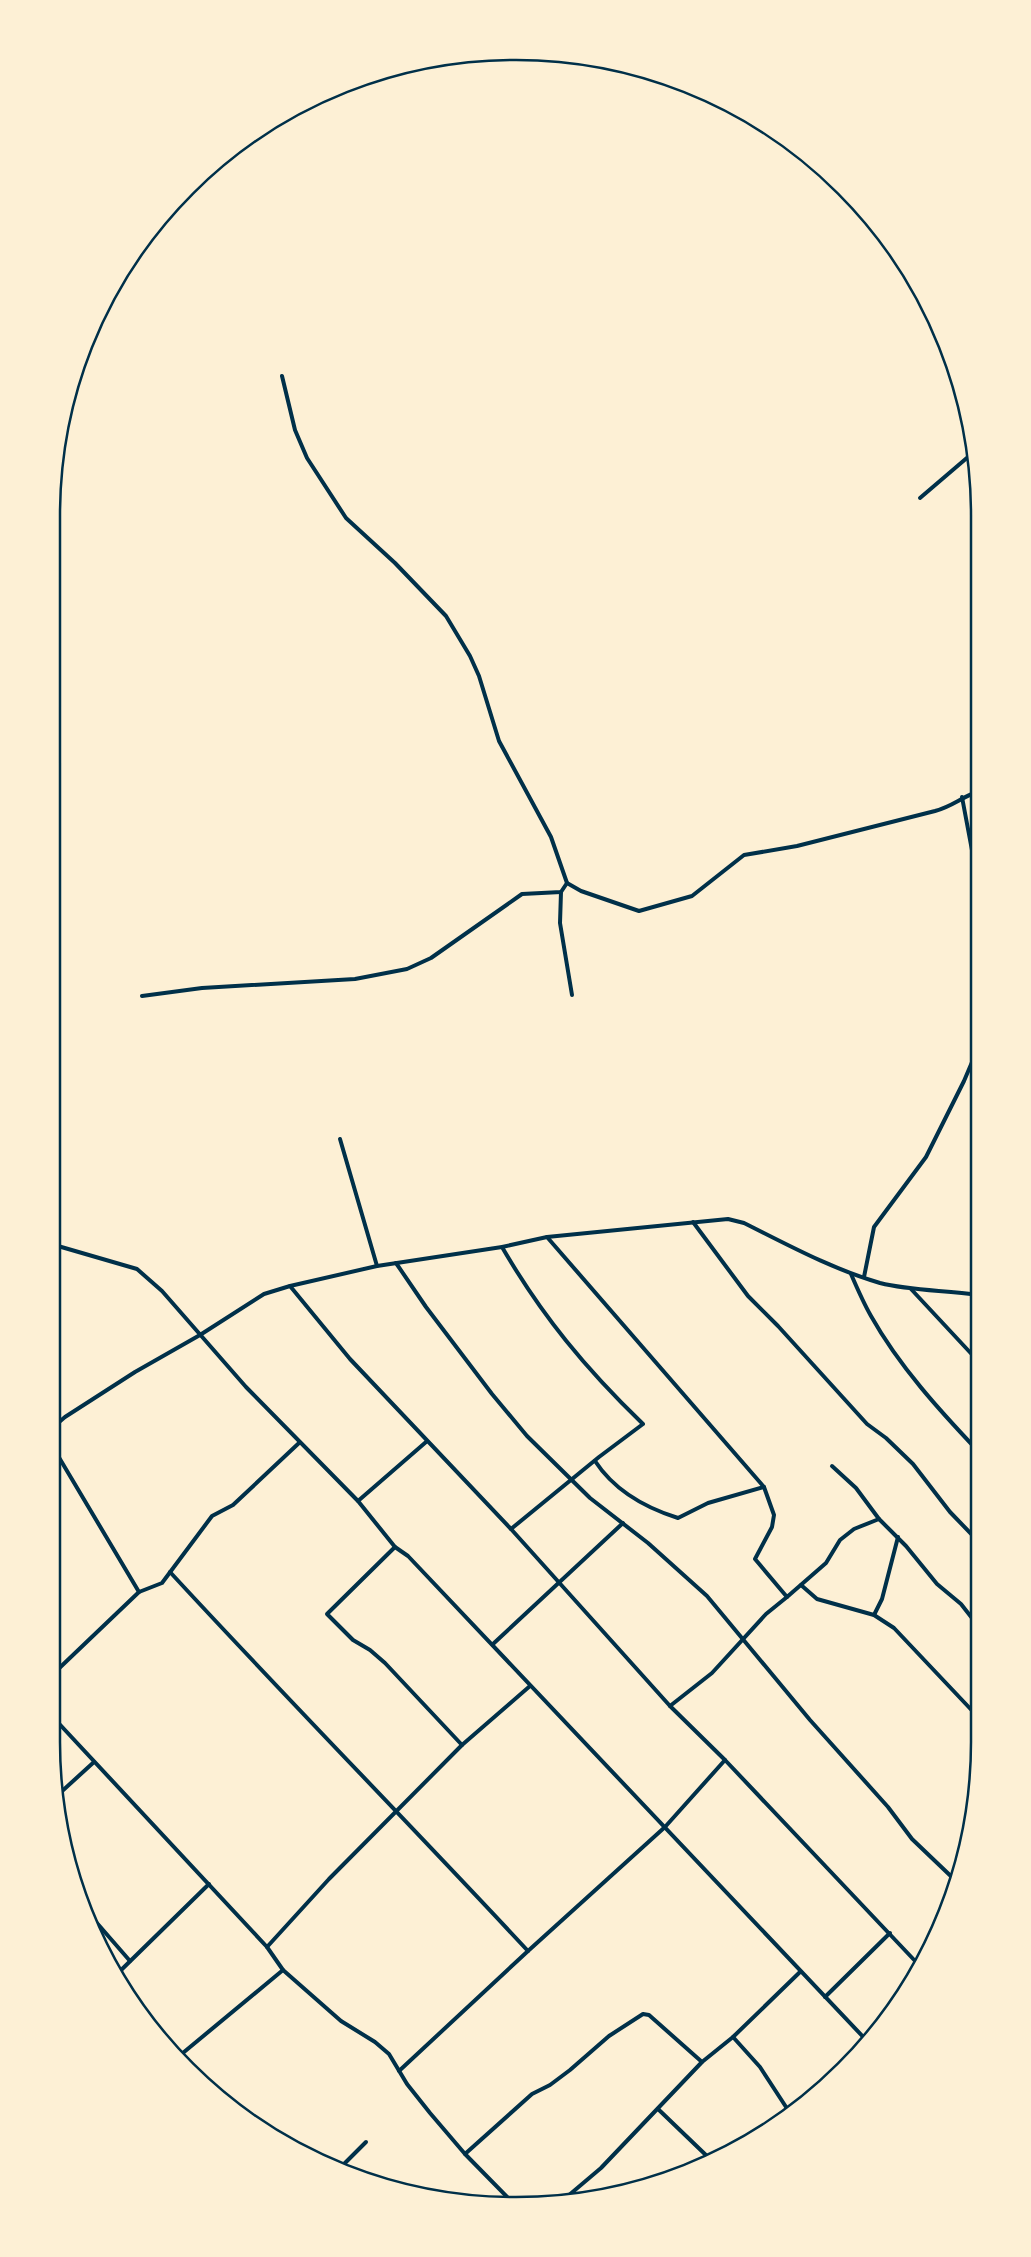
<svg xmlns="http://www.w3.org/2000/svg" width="1031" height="2257" font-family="'Exo 2',sans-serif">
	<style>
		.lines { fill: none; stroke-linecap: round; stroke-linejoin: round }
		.minor { stroke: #003049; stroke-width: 4 }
		.rim { fill: none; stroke: #003049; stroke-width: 2.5 }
	</style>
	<rect width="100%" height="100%" fill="#fdf0d5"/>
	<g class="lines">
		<g class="minor">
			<path d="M282 376 295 430 307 458 346 518 395 563 446 616 470 656 479 676 499 741 551 837 567 883 581 891 639 911 692 896 744 855 797 846 935 811C953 806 960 798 977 792"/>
			<polyline points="920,498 975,451"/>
			<polyline points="962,797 977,877"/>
			<polyline points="561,892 560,923 572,995"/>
			<polyline points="142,996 202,988 355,979 407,969 431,958 522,894 561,892 567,883"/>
			<polyline points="340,1139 377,1266"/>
			<polyline points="693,1222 748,1296 778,1326 867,1424 886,1438 913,1464 950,1512 979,1542"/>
			<polyline points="547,1237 764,1487 774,1515 772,1527 755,1559 787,1597 826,1563 840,1540 854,1529 879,1519 906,1546 937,1584 961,1604 979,1627"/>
			<polyline points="51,1244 137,1269 162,1291 246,1387 358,1501 395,1547 408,1556 868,2042"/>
			<path d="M502 1247C542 1316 586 1369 643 1424L599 1457 511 1529"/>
			<polyline points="396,1263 426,1307 492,1394 527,1436 590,1498 648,1543 707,1596 810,1720 888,1807 912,1839 956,1881"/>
			<path d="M851 1274C857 1288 863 1302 871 1316 899 1366 940 1411 979 1452"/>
			<polyline points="864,1277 874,1227 926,1157 964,1081 978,1048"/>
			<polyline points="290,1286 350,1359 511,1529 670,1706 725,1760 917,1963"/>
			<polyline points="911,1289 979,1362"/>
			<path d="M51 1429 65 1417 135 1372 200 1335 264 1294 290 1286 377 1266 502 1247 547 1237 728 1219 744 1223C788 1245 832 1269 880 1283 912 1291 946 1290 978 1295"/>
			<polyline points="51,1444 139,1592"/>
			<path d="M595 1461C614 1490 646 1508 678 1518L708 1503 764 1487"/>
			<polyline points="832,1466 856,1488 879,1519"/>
			<polyline points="358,1501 426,1442"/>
			<polyline points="395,1547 327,1614 353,1640 370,1650 385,1663 462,1745"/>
			<path d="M170 1572C288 1700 410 1824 528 1951L665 1827 725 1760"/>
			<polyline points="801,1585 817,1599 874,1615 894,1628 980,1719"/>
			<polyline points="874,1615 882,1599 898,1537"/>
			<polyline points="493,1644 623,1523"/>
			<polyline points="51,1676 139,1592 162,1583 212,1516 233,1505 299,1443"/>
			<polyline points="670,1706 712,1673 766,1614 787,1597"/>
			<polyline points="51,1715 267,1947 283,1970 178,2057"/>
			<polyline points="60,1793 94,1762"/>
			<polyline points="83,1907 130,1961"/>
			<polyline points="267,1947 329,1879 462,1745 530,1686"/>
			<polyline points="283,1970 341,2021 375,2042 389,2054 407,2084 430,2113 465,2154 516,2206"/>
			<polyline points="115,1976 209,1884"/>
			<polyline points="825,1997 890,1933"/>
			<polyline points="733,2037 760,2067 788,2110"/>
			<polyline points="399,2071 528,1951"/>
			<polyline points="658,2109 709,2158"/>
			<polyline points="465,2154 532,2094 550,2085 570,2070 609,2036 643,2014 649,2015 702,2062"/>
			<polyline points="342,2166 366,2142"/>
			<polyline points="562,2201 601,2168 702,2062 733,2037 800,1972"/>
		</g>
	</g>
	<path d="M0 0H1031V2257H0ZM515 60H516A455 455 0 0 1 971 515V1742A455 455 0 0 1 516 2197H515A455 455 0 0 1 60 1742V515A455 455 0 0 1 515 60Z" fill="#fdf0d5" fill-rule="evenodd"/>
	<path class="rim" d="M515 60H516A455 455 0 0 1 971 515V1742A455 455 0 0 1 516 2197H515A455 455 0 0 1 60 1742V515A455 455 0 0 1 515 60Z"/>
</svg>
